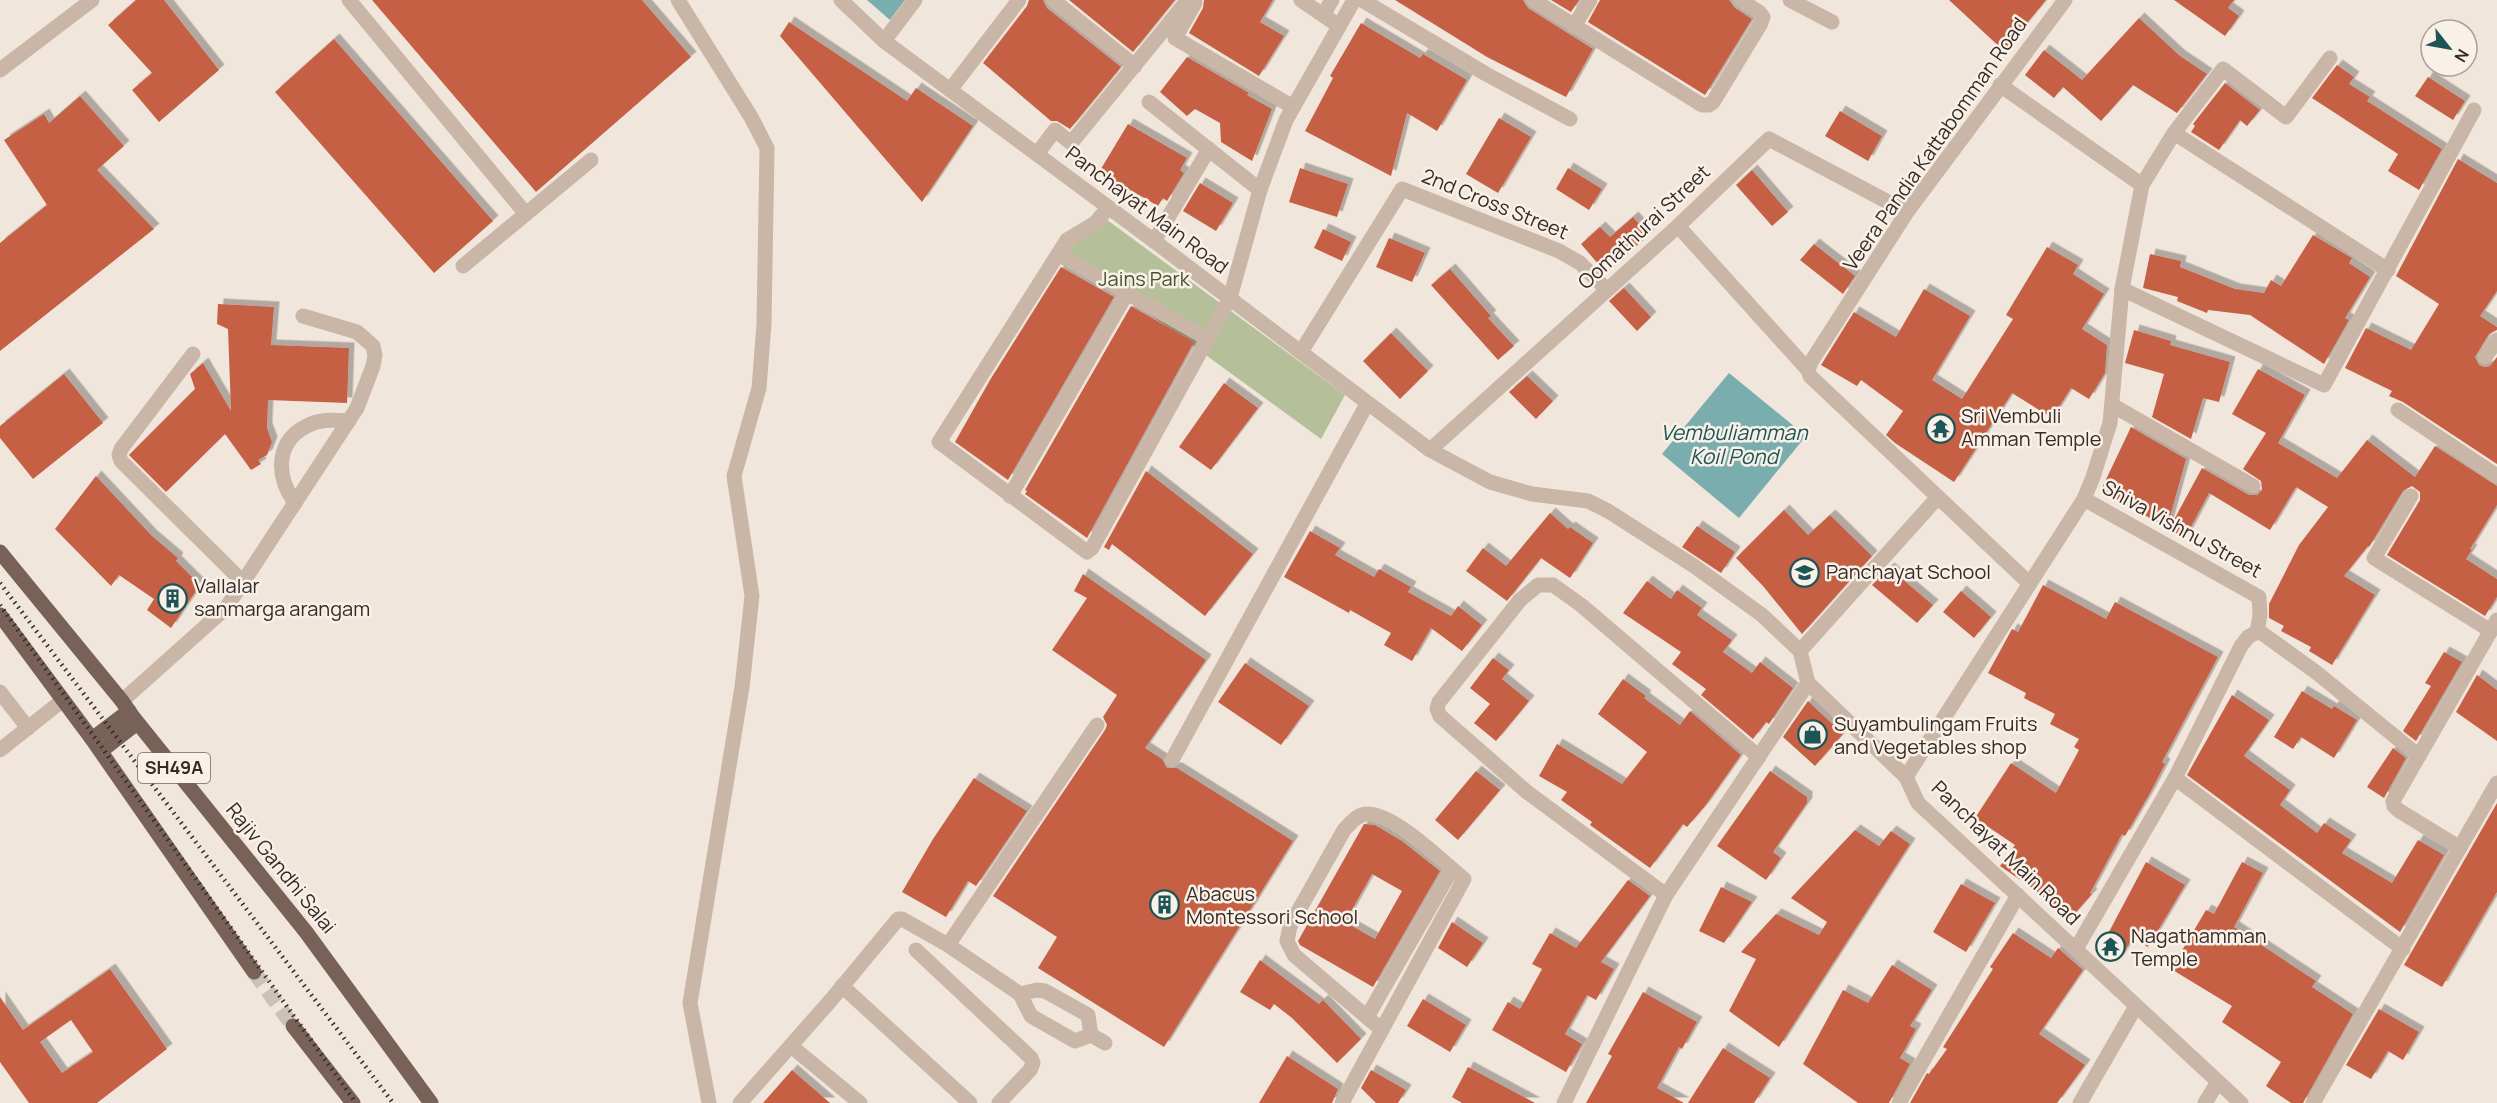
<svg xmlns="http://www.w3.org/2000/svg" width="2497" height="1103" font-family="Manrope,sans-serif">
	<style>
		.green { fill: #b5c09b }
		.water { fill: #7aaeae }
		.building { fill: #c56045; fill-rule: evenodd; filter: url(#shadow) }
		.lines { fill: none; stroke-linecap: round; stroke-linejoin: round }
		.major-tunnel { stroke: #ccc1b7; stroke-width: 15; stroke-dasharray: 15 8; stroke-linecap: butt }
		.minor { stroke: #c9b6a7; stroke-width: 15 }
		.major { stroke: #786258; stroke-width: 15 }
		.rail { stroke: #362b27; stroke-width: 4.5; stroke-dasharray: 1.5 4.5; stroke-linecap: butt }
		.labels { text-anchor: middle; stroke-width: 5; stroke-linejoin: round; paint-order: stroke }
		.shield { fill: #f9f0e7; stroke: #706661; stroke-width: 1.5 }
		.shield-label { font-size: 18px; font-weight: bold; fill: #362b27 }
		.street-label { font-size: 20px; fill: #362b27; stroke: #f9f0e7 }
		.park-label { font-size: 20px; fill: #46542b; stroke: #f9f0e7 }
		.poi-label { font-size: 20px; fill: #362b27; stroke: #f9f0e7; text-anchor: start }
		.water-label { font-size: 21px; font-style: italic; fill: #1d5557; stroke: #f9f0e7 }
	</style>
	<defs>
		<filter id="shadow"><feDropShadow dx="5.5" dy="-5.5" stdDeviation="0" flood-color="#0004"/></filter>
	</defs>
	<rect width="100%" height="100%" fill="#f1e6db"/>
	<polygon class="green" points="1095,211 1345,395 1321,439 1067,254"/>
	<g class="water">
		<polygon points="867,0 905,0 890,20"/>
		<polygon points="1729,373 1806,436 1739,518 1662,454"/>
	</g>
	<g class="building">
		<polygon points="136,0 164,0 219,70 159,122 132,90 152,73 108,25"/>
		<polygon points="372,0 642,0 691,57 536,192"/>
		<polygon points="1029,0 1043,0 1047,8 1121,67 1070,129 1057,121 1051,121 983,63 1027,6"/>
		<polygon points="1069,0 1175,0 1133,52"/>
		<polygon points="1204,0 1273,0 1260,22 1284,36 1259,76 1189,33 1203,8"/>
		<polygon points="1395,0 1523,0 1528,8 1593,49 1566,97 1487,57"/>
		<polygon points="1551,0 1579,0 1571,12"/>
		<polygon points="1600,0 1729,0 1735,8 1752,19 1705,95 1588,22"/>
		<polygon points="1949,0 2046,0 2004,51"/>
		<polygon points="2174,0 2234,0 2228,8 2239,16 2225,36"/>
		<polygon points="2139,18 2180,56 2207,74 2177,113 2133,85 2101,121 2063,87 2054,98 2025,75 2044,50 2082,80"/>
		<polygon points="789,22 907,101 916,88 973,126 922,202 780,36"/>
		<polygon points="1361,23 1420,58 1423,54 1467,80 1437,131 1407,113 1391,176 1305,131 1333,78 1330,76"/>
		<polygon points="334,39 493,221 434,273 275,92"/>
		<polygon points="1187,57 1249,93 1247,95 1272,109 1252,161 1221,142 1220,123 1195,109 1187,116 1160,92"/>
		<polygon points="2337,65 2354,77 2349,84 2370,97 2367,101 2442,149 2419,190 2388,171 2398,154 2312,98"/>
		<polygon points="2428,77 2465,101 2453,120 2415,96"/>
		<polygon points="2225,83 2260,110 2247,126 2240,120 2219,150 2191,132 2195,126 2193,124"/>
		<polygon points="80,96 124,146 97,170 154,229 0,351 0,243 47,205 4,140 44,114 49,123"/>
		<polygon points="1840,111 1882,136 1868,161 1825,136"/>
		<polygon points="1499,118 1531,137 1498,193 1466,174"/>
		<polygon points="1128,124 1187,158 1180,170 1184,173 1167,201 1163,198 1158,206 1099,172"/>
		<polygon points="2458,159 2497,183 2497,291 2480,316 2497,327 2497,330 2489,334 2475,357 2479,365 2485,367 2490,366 2497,357 2497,464 2403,402 2389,396 2392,391 2345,368 2366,328 2411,350 2439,304 2396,276"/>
		<polygon points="1300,168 1348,184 1337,217 1289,202"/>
		<polygon points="1568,168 1602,189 1589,210 1556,189"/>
		<polygon points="1752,170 1788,212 1772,226 1736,185"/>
		<polygon points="1200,183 1233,203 1216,231 1183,211"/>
		<polygon points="1633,217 1649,235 1606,273 1581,244 1600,227 1610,237"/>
		<polygon points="1323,229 1351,242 1342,261 1314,248"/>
		<polygon points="2313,235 2352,258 2349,263 2370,277 2345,318 2349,320 2324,364 2250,315 2208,310 2207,313 2177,301 2178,297 2143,288 2150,254 2181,261 2180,267 2235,289 2264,293 2271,280 2281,286"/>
		<polygon points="1389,238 1425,253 1412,282 1376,267"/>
		<polygon points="1814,244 1855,276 1843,294 1800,260"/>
		<polygon points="2047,247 2078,265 2073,274 2104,294 2082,329 2107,345 2105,373 2089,399 2071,388 2052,418 2012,393 1954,482 1895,443 1886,435 1903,411 1861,380 1857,386 1821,365 1854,312 1896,337 1924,289 1970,316 1932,380 1962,399 2013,319 2006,315"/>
		<polygon points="1061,267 1114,297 1008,480 955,442 990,380"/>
		<polygon points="1450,269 1491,316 1488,318 1514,346 1498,360 1431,285"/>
		<polygon points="1624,288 1651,317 1637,331 1609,301"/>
		<polygon points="218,304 274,307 271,345 349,348 347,403 268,400 267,428 272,442 267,455 258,460 261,464 251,470 225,434 166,492 129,455 195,389 190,374 203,363 231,411 228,329 217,324"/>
		<polygon points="1131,306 1194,342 1087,538 1025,494 1027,491 1025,490"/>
		<polygon points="2134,330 2171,341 2170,345 2230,362 2219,402 2203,398 2191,439 2152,417 2164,374 2125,363"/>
		<polygon points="1391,333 1428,371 1400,399 1363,361"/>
		<polygon points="2258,369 2305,395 2278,443 2337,478 2367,440 2415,477 2435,446 2497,486 2497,505 2470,549 2472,550 2466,559 2497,579 2497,597 2485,616 2387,555 2420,500 2420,492 2412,486 2403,491 2369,547 2368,546 2344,576 2375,595 2332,665 2309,651 2311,647 2281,631 2284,626 2269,618 2269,604 2299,545 2328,507 2296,487 2270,530 2209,493 2185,538 2169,529 2202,468 2249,495 2257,495 2262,490 2261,481 2243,469 2266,433 2232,414"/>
		<polygon points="64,374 103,423 33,479 0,438 0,426"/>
		<polygon points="1527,376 1553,401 1536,419 1509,392"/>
		<polygon points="1224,383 1258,408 1211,470 1179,447"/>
		<polygon points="2131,427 2186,459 2167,528 2101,490"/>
		<polygon points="1146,471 1253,554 1205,616 1112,544 1109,550 1104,547"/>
		<polygon points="96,476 152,536 178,558 176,561 200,585 171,628 147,610 154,599 119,575 111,586 55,529"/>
		<polygon points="1784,510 1808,535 1830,515 1872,556 1802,634 1763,586 1736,558"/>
		<polygon points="1550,513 1568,529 1570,527 1593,543 1570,578 1541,558 1507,601 1466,571 1483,548 1506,566"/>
		<polygon points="1697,526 1735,552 1721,573 1682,547"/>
		<polygon points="1310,531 1340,548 1335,555 1374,577 1379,569 1411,587 1408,592 1451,616 1458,606 1482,625 1462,651 1431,628 1412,661 1384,645 1391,633 1350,610 1349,613 1284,577"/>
		<polygon points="1889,568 1933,605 1917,623 1872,585"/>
		<polygon points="1083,574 1206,660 1145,748 1162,759 1167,768 1177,768 1293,841 1164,1047 1038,968 1057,937 993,896 1105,730 1107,725 1103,717 1117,695 1052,650 1087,598 1074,591"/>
		<polygon points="1647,581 1671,599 1677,590 1702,608 1697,615 1732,640 1723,652 1752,673 1760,662 1793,688 1769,724 1766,722 1753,739 1701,695 1706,689 1672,664 1681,652 1623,613"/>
		<polygon points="2043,585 2106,619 2115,602 2218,657 2162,762 2165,764 2150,793 2125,836 2122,834 2090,893 2092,894 2070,919 2035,890 2000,866 2015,845 1975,818 2011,763 2056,793 2079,750 2074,747 2079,739 2050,724 2055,714 2024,698 2026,693 1988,673 2012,629 2018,632"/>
		<polygon points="1961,591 1991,617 1974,638 1943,612"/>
		<polygon points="2444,652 2462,662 2416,741 2403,731 2431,686 2425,683"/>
		<polygon points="1493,658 1509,670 1502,679 1529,701 1496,741 1474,723 1490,704 1470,688"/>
		<polygon points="1245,663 1309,706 1281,745 1218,702"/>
		<polygon points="2477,675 2497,690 2497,741 2456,712"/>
		<polygon points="1623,679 1646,696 1644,698 1680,725 1690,711 1741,755 1705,806 1687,827 1683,824 1650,868 1590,825 1592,822 1561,800 1567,792 1539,776 1557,744 1622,784 1647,752 1598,714"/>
		<polygon points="2302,691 2332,709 2334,706 2357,720 2334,758 2301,737 2293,749 2274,737"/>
		<polygon points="2232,695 2269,720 2244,756 2290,790 2280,805 2317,833 2324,823 2351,840 2342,853 2392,883 2418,840 2444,855 2400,932 2187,775"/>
		<polygon points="1808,701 1843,734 1815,766 1783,737"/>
		<polygon points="2393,748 2406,758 2384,798 2367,787"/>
		<polygon points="1476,771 1500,790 1458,840 1435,820"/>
		<polygon points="1770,771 1807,797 1807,803 1773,852 1781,858 1766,880 1717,846"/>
		<polygon points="974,778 1027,811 976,886 968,881 946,917 902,892 933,839"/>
		<polygon points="2497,803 2497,892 2442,987 2404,965"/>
		<path d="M1364 824 1375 825 1402 841 1440 871 1373 987 1300 945 1298 941ZM1372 874 1402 891 1375 939 1345 922Z"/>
		<polygon points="1855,830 1879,846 1891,831 1910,844 1779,1047 1729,1011 1756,959 1741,952 1776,914 1819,935 1827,922 1791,898"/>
		<polygon points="2146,862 2185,885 2148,947 2133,938 2119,959 2102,945"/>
		<polygon points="2242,862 2263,873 2234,927 2316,981 2312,987 2353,1014 2303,1103 2291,1103 2266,1086 2281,1062 2222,1022 2232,1006 2171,969 2206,910 2214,914"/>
		<polygon points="1628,880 1650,896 1601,962 1614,969 1596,1000 1587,995 1565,1034 1582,1044 1566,1072 1492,1030 1508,1002 1520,1009 1542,969 1532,964 1550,933 1576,948"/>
		<polygon points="1961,884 1995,903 1966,952 1933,932"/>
		<polygon points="1721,887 1752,902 1724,943 1699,931"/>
		<polygon points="1452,922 1483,943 1467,967 1438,948"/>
		<polygon points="2013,933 2051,958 2058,948 2083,970 2039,1034 2085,1065 2057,1103 1910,1103 1927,1073 1929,1074 1947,1049 1943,1047 1993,969 1990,967"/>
		<polygon points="1260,960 1319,1004 1323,1000 1361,1039 1337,1063 1292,1018 1274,1004 1270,1010 1240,992"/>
		<polygon points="1892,965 1932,990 1910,1026 1916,1029 1900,1058 1910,1064 1889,1103 1858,1103 1803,1064 1843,990 1868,1003"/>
		<path d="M110 969 167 1049 97 1103H29L0 1062V997L23 1030ZM71 1020 93 1052 62 1073 40 1042Z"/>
		<polygon points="1643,992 1697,1022 1682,1049 1679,1047 1657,1088 1684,1103 1586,1103 1612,1056 1608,1054"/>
		<polygon points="1423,999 1466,1025 1450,1052 1407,1026"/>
		<polygon points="2379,1009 2419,1032 2403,1060 2388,1051 2371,1079 2346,1065"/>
		<polygon points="1723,1048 1770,1078 1754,1103 1688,1103"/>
		<polygon points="1287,1056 1338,1089 1332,1103 1259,1103"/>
		<polygon points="1468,1067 1535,1103 1462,1103 1452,1097"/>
		<polygon points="792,1070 830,1103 763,1103"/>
		<polygon points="1371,1070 1406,1090 1398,1103 1376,1103 1361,1088"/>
	</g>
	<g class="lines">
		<polyline class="major-tunnel" points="254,972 293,1026"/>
		<g class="minor">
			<polyline points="349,0 526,214"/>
			<polyline points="678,0 751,117 767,148 764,324 759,388 734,476 752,596 742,687 690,1003 709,1103"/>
			<polyline points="841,0 884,41 1154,241 1430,450 1490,482 1532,494 1588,501 1608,511 1694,566 1762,615 1800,651 1808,683 1906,777 1918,803 2241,1103"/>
			<polyline points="1053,0 1135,66"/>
			<polyline points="1301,0 1339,26"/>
			<polyline points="1362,0 1486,74 1570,119"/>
			<polyline points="1533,0 1702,105 1709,105 1713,102 1761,23 1763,17 1759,12 1740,0"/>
			<polyline points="1790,0 1832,22"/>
			<polyline points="1195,3 1175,38 1293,107"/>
			<polyline points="1323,15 1332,0"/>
			<polyline points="1574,26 1590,0"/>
			<polyline points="884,41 915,0"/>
			<polyline points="0,70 92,0"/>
			<polyline points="2000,85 2142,185"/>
			<polyline points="950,90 1019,0"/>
			<polyline points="1149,102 1260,190"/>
			<polyline points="2174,133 2388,270"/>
			<polyline points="1037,154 1055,130 1071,143 1188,0"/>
			<polyline points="1108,207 1097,222 1067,240 939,442 1087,552 1092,548 1230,298 1260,190 1286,120 1354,0"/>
			<polyline points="1678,226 1808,370"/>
			<polyline points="1154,241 1209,149"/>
			<polyline points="1058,254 1208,339"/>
			<polyline points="463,266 591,160"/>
			<polyline points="2122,289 2324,385 2474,110"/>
			<polyline points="1301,352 1402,189 1559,251 1580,263 1607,290"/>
			<polyline points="193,354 121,449 119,455 121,461 244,583"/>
			<polyline points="2485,357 2497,340"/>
			<polyline points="2112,405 2253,486"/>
			<polyline points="2398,410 2497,476"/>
			<polyline points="1430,450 1678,226 1769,139 1907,212"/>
			<polyline points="1010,496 1127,293"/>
			<polyline points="2411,496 2374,558 2491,631"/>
			<polyline points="1938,497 2029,583"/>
			<polyline points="2084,499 2259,597 2260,615 2257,632"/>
			<path d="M295 503C275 475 275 439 311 424 323 419 336 420 349 421"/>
			<polyline points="1800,651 1938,497 1810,376 1808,370 1811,362 1907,212 2065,0"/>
			<polyline points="0,692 28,728"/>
			<polyline points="122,701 226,608 357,408 373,366 375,355 373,346 357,332 303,316"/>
			<polyline points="0,750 63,700"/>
			<polyline points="1172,760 1367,404"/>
			<polyline points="1906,777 2084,499 2093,477 2110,423 2122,289 2142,185 2174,133 2223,69 2286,117 2330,58"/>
			<polyline points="2175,778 2403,949"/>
			<polyline points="2460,848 2398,810 2394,806 2393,801 2497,620"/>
			<polyline points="1666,895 1527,792 1440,716 1437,709 1439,702 1520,600 1538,585 1553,585 1581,605 1759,757"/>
			<polyline points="948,945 1097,725"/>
			<polyline points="2076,949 2175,778 2241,646 2248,637 2257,632 2263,634 2317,673 2419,756"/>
			<polyline points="916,950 1031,1058 1033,1063 1030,1070 999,1103"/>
			<polyline points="842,986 970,1103"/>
			<polyline points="1020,994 1031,1016 1075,1041 1091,1035 1105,1043"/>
			<polyline points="1367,1017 1452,869"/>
			<polyline points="791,1046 860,1103"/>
			<polyline points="740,1103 831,1000 898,919 902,919 948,945 1020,994 1037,990 1045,991 1088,1015 1091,1035"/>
			<path d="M1342 1103 1464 879C1443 862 1394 813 1367 814 1357 814 1350 824 1344 830L1290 926 1287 941 1294 955 1382 1030"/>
			<polyline points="1564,1103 1666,895 1808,683"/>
			<polyline points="1899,1103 2018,895"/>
			<polyline points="2080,1103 2136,1006"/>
			<polyline points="2205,1103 2218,1082"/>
			<polyline points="2313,1103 2497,783"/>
		</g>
		<g class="major">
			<polyline points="0,552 122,701 133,717 306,932 431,1103"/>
			<polyline points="0,615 92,739 254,972"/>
			<polyline points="92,739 129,711"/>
			<polyline points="101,751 137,723"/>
			<polyline points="293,1026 353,1103"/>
		</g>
		<g class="rail">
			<polyline points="0,583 393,1103"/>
			<polyline points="0,605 356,1103"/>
		</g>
	</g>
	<defs>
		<symbol id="temple-ring" viewBox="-11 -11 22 22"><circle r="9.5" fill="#f9f0e7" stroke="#1d5557" stroke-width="1.5"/><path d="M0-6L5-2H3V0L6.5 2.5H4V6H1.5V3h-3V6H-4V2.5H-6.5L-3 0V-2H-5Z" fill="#1d5557"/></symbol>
		<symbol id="school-ring" viewBox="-11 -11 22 22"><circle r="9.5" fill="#f9f0e7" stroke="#1d5557" stroke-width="1.5"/><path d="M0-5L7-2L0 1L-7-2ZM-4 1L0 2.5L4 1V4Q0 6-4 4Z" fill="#1d5557"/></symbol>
		<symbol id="building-ring" viewBox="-11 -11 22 22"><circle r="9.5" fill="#f9f0e7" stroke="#1d5557" stroke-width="1.5"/><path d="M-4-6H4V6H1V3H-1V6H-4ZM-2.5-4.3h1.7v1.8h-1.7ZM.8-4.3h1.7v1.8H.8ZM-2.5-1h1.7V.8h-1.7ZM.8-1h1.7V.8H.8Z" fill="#1d5557"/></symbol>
		<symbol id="shop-ring" viewBox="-11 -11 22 22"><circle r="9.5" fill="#f9f0e7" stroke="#1d5557" stroke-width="1.5"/><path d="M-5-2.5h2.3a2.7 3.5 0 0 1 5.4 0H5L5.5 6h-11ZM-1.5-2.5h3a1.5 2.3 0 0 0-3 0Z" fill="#1d5557"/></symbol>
	</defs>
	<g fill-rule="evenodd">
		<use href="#temple-ring" x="1924" y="412" width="33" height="33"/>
		<use href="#school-ring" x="1788" y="556" width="33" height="33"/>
		<use href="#building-ring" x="156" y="582" width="33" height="33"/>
		<use href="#shop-ring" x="1796" y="718" width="33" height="33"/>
		<use href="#building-ring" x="1148" y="888" width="33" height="33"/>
		<use href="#temple-ring" x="2094" y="930" width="33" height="33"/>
	</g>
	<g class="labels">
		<rect class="shield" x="138" y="753" width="72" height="30" rx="4.5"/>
		<g class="shield-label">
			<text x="174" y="774">SH49A</text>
		</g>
		<g class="street-label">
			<text transform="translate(1935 144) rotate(-55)" y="7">Veera Pandia Kattabomman Road</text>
			<text transform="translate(1495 204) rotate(22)" y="7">2nd Cross Street</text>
			<text transform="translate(1147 210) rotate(37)" y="7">Panchayat Main Road</text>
			<text transform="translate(1644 227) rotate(-43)" y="7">Oomathurai Street</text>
			<text transform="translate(2182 529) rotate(29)" y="7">Shiva Vishnu Street</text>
			<text transform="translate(2006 853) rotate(44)" y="7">Panchayat Main Road</text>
			<text transform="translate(281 868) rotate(51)" y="7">Rajiv Gandhi Salai</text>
		</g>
		<g class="park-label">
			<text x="1144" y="286">Jains Park</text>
		</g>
		<g class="poi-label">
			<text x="1961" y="423">Sri Vembuli<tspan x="1961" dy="23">Amman Temple</tspan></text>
			<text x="1826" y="579">Panchayat School</text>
			<text x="194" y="593">Vallalar<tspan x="194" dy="23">sanmarga arangam</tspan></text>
			<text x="1834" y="731">Suyambulingam Fruits<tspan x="1834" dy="23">and Vegetables shop</tspan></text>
			<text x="1186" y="901">Abacus<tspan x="1186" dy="23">Montessori School</tspan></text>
			<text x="2131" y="943">Nagathamman<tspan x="2131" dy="23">Temple</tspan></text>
		</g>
		<g class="water-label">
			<text x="1734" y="440">Vembuliamman<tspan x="1734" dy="24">Koil Pond</tspan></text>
		</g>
	</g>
	<g transform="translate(2449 48) rotate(121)"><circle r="28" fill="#f9f0e7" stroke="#aba19a" stroke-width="1.5"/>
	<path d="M0-4.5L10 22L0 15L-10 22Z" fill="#1d5557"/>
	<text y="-9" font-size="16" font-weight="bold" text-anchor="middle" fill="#362b27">N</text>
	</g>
</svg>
